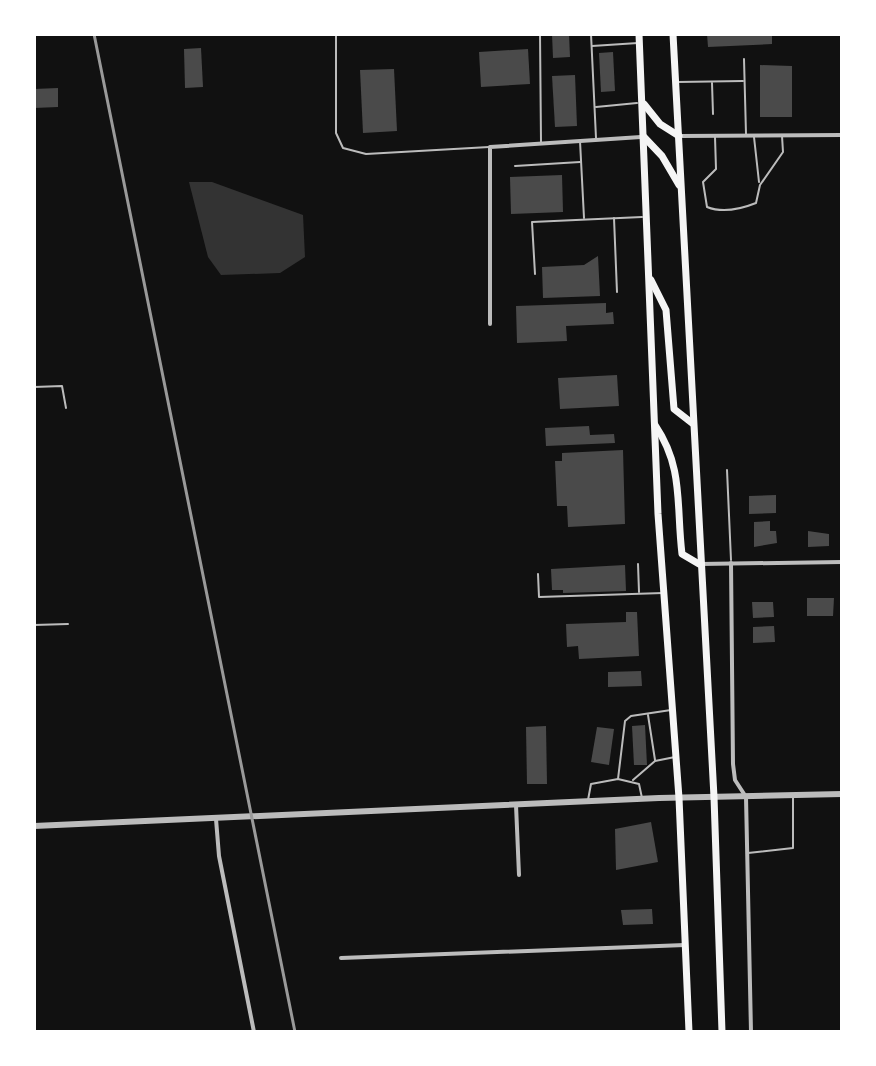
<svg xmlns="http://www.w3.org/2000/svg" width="876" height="1066" font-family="Commissioner,sans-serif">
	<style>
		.water { fill: #333 }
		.building { fill: #4a4a4a }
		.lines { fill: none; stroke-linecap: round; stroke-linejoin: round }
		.service { stroke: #bcbcbc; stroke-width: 2 }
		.minor { stroke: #bcbcbc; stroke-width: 4 }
		.tertiary { stroke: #bcbcbc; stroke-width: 6 }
		.primary { stroke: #f5f5f5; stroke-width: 7 }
		.rail { stroke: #9a9a9a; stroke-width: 3 }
	</style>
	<rect width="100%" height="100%" fill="#111"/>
	<polygon class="water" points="189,182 212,182 303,215 305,257 280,273 221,275 208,257"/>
	<g class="building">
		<polygon points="552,34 569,34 570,57 553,58"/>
		<polygon points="707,34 772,34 772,44 708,47"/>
		<polygon points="201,48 203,87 185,88 184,49"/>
		<polygon points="528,49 530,84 481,87 479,52"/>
		<polygon points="613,52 615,91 601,92 599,53"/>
		<polygon points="760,65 792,66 792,117 760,117"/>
		<polygon points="394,69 397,131 363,133 360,70"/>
		<polygon points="575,75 577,126 555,127 552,76"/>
		<polygon points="58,88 58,107 34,108 34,89"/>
		<polygon points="562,175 563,212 511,214 510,177"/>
		<polygon points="598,256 600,296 543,298 542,267 584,265"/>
		<polygon points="606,303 606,313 613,312 614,324 566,326 567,341 517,343 516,306"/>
		<polygon points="617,375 619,406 560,409 558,378"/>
		<polygon points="589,426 590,435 614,434 615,443 546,446 545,428"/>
		<polygon points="623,450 625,524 568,527 567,506 557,506 555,461 562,461 562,453"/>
		<polygon points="776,495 776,513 749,514 749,496"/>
		<polygon points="770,521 770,531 776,531 777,543 754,547 754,522"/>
		<polygon points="808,531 829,534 829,546 808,547"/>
		<polygon points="625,565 626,591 563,593 563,590 552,590 551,569"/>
		<polygon points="807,598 834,598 833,616 807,616"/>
		<polygon points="752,602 773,602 774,617 753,618"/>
		<polygon points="626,612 637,612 639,656 579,659 578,646 567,647 566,624 626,622"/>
		<polygon points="774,626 775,642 753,643 753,627"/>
		<polygon points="641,671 642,686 608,687 608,672"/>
		<polygon points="645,725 647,765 634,765 632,726"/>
		<polygon points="546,726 547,784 527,784 526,727"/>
		<polygon points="597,727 614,729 609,765 591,762"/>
		<polygon points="651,822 658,862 616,870 615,829"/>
		<polygon points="652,909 653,924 623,925 621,910"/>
	</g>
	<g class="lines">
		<g class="service">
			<polyline points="336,34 336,133 343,148 366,154 489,147"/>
			<polyline points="540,34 541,142"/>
			<polyline points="591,34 596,138"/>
			<polyline points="592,46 638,43"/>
			<polyline points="744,59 746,134"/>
			<polyline points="678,82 743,81"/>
			<polyline points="712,83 713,114"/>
			<polyline points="596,107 637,103"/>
			<path d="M715 137 716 169 703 182 707 207C722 213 741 209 756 203L760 185 783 152 782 136"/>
			<polyline points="754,137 759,182"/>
			<polyline points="580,141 584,218"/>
			<polyline points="515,166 580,162"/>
			<polyline points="614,218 617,292"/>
			<polyline points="535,274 532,222 642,217"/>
			<polyline points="34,387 62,386 66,408"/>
			<polyline points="727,470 731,560"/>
			<polyline points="638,564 639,592"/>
			<polyline points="538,574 539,597 663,593"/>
			<polyline points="34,625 68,624"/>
			<polyline points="648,715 655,760"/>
			<polyline points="618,779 625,721 631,716 671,710"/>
			<polyline points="633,780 655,761 675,757"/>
			<polyline points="588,800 591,784 618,779 639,784 642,798"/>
			<polyline points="748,853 793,848 793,796"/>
		</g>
		<g class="minor">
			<polyline points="680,136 842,135"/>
			<polyline points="490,324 490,147 641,137"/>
			<polyline points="731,563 733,764 735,780 746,797 751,1032"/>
			<polyline points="700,564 842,562"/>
			<polyline points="516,805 519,875"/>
			<polyline points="216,819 219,856 254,1032"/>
			<polyline points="341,958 685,945"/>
		</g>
		<polyline class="tertiary" points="34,826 659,798 842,794"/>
		<g class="primary">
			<polyline points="639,34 658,514 679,798 689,1032"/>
			<polyline points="673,34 714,797 722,1032"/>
			<polyline points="644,104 660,124 679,136"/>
			<polyline points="644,137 662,156 679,185"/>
			<polyline points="651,280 666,310 674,409 692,423"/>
			<path d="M655 425C684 468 676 505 682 554L699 564"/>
		</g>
		<polyline class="rail" points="94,34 295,1032"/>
	</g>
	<rect width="876" height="1066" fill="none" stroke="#ffffff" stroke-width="72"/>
</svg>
